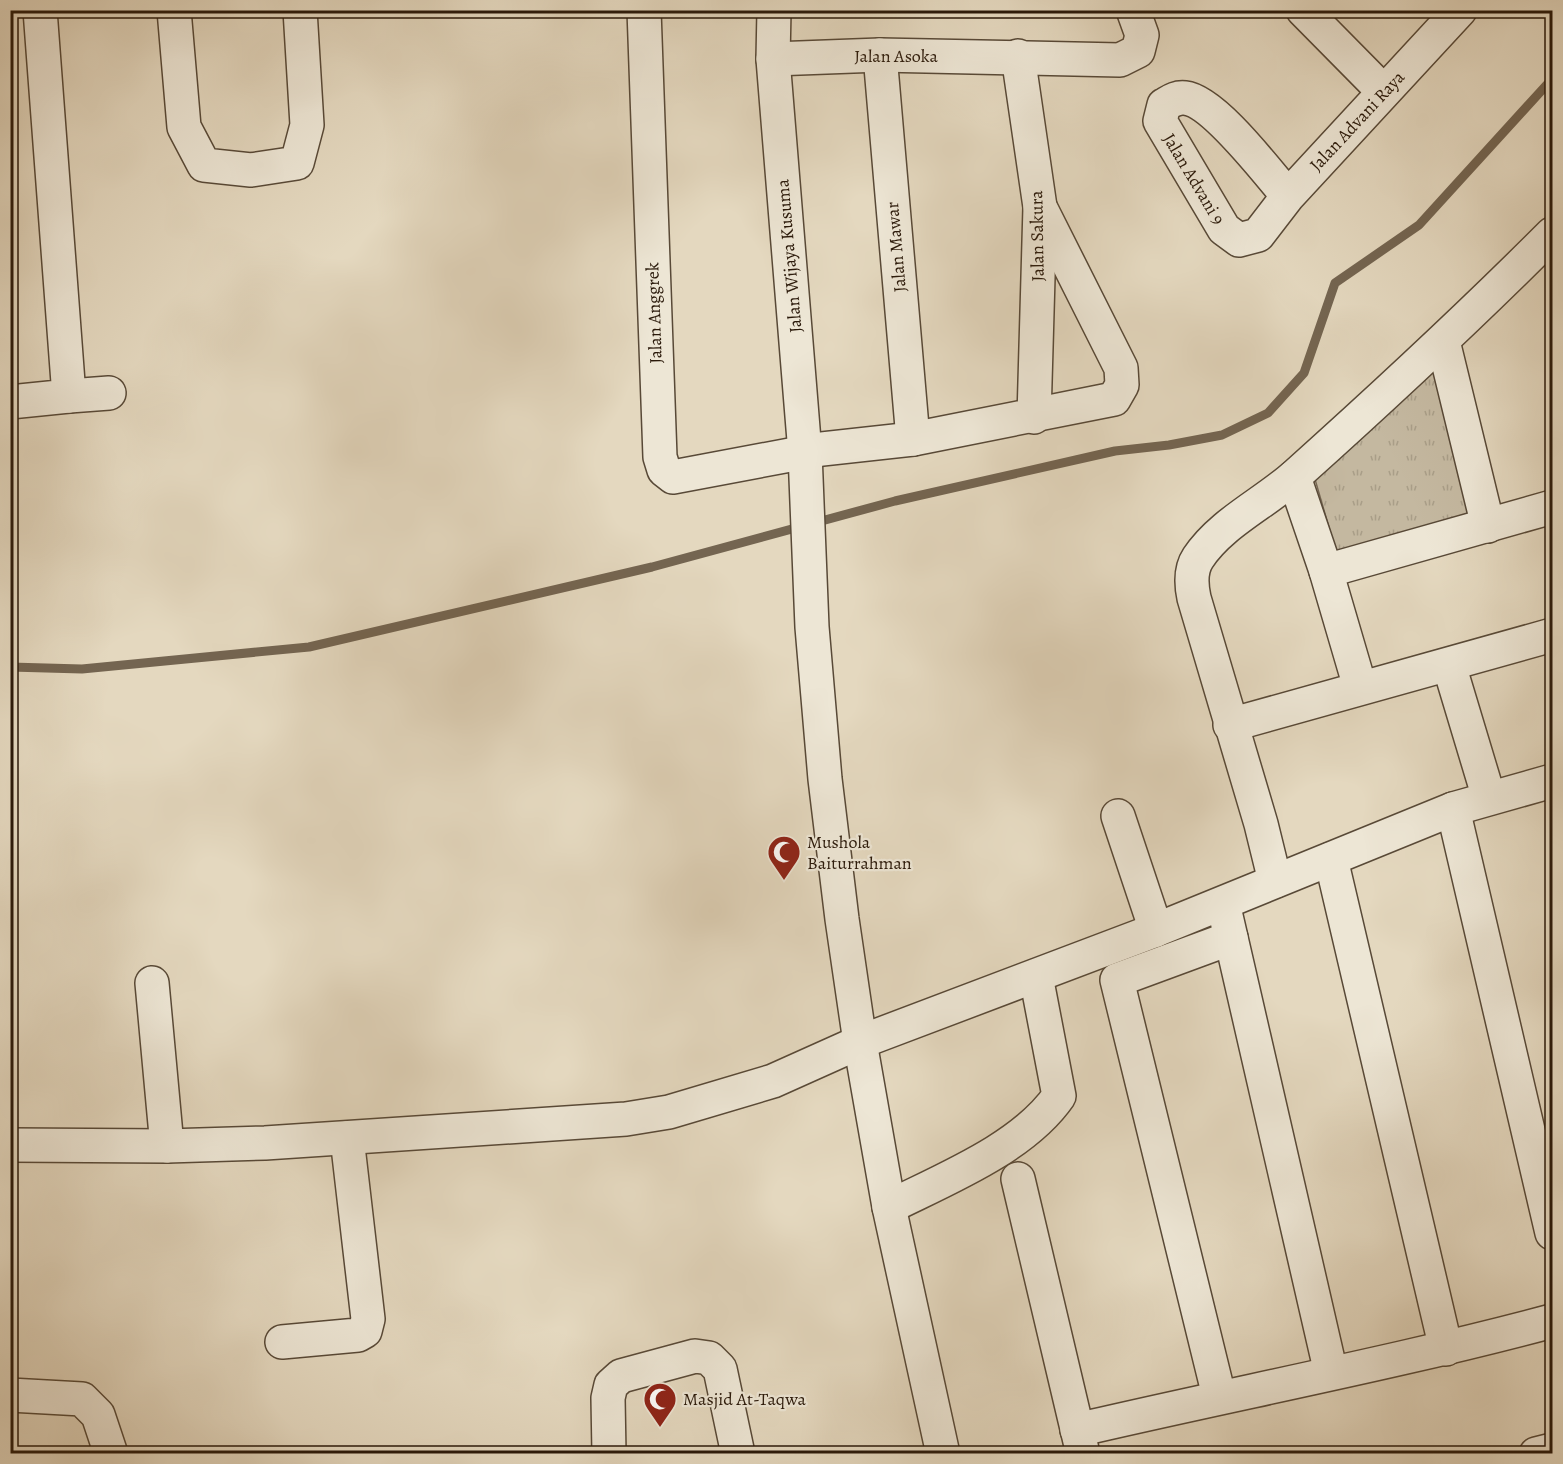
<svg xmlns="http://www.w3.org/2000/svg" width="1563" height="1464" font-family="Alegreya,serif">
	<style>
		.park { fill: url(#park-tufts); stroke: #776855; stroke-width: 1.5 }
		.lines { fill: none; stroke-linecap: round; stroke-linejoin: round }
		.stream { stroke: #746551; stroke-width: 9 }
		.minor-casing { stroke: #584937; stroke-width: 36 }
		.minor { stroke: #ede6d5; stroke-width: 33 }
		.labels { text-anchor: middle; stroke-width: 4.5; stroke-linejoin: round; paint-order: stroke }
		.street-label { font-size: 18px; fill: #2a190a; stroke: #ede6d5 }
		.poi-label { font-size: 18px; fill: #2a190a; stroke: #ede6d5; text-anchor: start }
	</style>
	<defs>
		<pattern id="park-tufts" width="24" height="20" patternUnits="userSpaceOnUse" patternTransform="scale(1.5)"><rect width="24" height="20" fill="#c4b8a0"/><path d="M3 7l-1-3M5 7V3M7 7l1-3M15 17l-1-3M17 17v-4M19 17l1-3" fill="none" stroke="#a99e88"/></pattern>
	</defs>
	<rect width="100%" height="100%" fill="#e4d8bf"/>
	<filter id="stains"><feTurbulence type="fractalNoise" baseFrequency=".00333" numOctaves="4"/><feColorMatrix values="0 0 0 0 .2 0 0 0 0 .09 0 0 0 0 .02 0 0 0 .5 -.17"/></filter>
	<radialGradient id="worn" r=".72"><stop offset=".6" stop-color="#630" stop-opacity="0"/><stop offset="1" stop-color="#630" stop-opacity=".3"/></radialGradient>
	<polygon class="park" points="1437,357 1477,511 1337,555 1312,469"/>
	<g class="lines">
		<polyline class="stream" points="10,667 82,669 309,647 652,567 895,501 1115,451 1169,445 1222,435 1268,413 1304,373 1335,283 1419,225 1552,79"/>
		<defs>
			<g id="minor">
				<polyline points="174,10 184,127 204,165 251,170 297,163 307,125 300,10"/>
				<polyline points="644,10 660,457 664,470 673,477 822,449 913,439 1114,399 1122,385 1121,368 1040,207"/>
				<polyline points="774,10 773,59 805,453 812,627 825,779 842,919 860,1042 889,1207 943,1454"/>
				<polyline points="1303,10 1383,91"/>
				<polyline points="880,55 913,439"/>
				<polyline points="1018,56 1040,207 1034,417"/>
				<polyline points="773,59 880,55 1120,60 1138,51 1142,35 1133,10"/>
				<path d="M1288 196C1268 173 1214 101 1185 98 1176 97 1171 101 1164 105L1160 121 1224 229 1239 240 1258 235 1288 196 1460 10"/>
				<polyline points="1443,341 1488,526"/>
				<polyline points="69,396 109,393"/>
				<polyline points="10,402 69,396 40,10"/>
				<polyline points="1294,477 1326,571 1360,687"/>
				<polyline points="1326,571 1552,507"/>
				<polyline points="1449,665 1489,798"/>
				<polyline points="1230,725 1552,635"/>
				<polyline points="1453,809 1552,1233"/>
				<polyline points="1118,816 1156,930"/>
				<polyline points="1331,859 1446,1349"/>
				<path d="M1275 881 1261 824 1194 598C1191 584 1190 570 1198 558 1221 523 1265 503 1296 475 1383 397 1469 317 1552 234"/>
				<polyline points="1226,916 1331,1373"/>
				<polyline points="152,983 167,1146"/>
				<polyline points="10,1145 167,1146 265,1143 626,1119 669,1112 773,1081 860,1042 1156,930 1453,809 1552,781"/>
				<polyline points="1018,1179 1083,1454"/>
				<path d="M889 1207C945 1179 1023 1148 1059 1096L1036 976"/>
				<polyline points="282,1342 358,1335 365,1331 368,1319 347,1138"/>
				<polyline points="10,1395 82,1399 98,1415 111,1454"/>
				<polyline points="1219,1396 1117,980 1231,938"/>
				<path d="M1077 1430C1235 1393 1395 1363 1552 1321"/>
				<polyline points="609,1454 608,1398 611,1385 621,1376 695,1356 709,1358 720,1369 738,1454"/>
				<polyline points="1536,1454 1552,1450"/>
			</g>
		</defs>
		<use href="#minor" class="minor-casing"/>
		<use href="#minor" class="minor"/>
	</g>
	<defs>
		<symbol id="mosque-pin" viewBox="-11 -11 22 30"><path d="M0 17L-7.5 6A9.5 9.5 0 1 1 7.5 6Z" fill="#8f2418" stroke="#ede6d5"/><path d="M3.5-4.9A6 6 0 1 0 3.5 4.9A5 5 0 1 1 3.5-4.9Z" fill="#fff"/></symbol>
	</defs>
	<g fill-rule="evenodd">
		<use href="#mosque-pin" x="765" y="833" width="38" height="52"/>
		<use href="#mosque-pin" x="641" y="1380" width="38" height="52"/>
	</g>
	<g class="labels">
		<g class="street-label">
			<text x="896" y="62">Jalan Asoka</text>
			<text transform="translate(1357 121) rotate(-47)" y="6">Jalan Advani Raya</text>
			<text transform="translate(1194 179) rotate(59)" y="6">Jalan Advani 9</text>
			<text transform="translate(1037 236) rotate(-91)" y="6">Jalan Sakura</text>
			<text transform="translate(896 247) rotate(-95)" y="6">Jalan Mawar</text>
			<text transform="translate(789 256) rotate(-95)" y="6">Jalan Wijaya Kusuma</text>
			<text transform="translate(654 313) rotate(-92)" y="6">Jalan Anggrek</text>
		</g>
		<g class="poi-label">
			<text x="807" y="848">Mushola<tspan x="807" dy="21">Baiturrahman</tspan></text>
			<text x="683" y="1405">Masjid At-Taqwa</text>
		</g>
	</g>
	<rect width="1563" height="1464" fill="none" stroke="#e4d8bf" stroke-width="36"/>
	<rect x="12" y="12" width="1539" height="1440" fill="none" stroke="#2a190a" stroke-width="3"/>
	<rect x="18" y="18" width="1527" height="1428" fill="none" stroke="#2a190a" stroke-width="1.5"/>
	<rect width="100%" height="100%" filter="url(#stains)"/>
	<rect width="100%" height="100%" fill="url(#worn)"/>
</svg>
